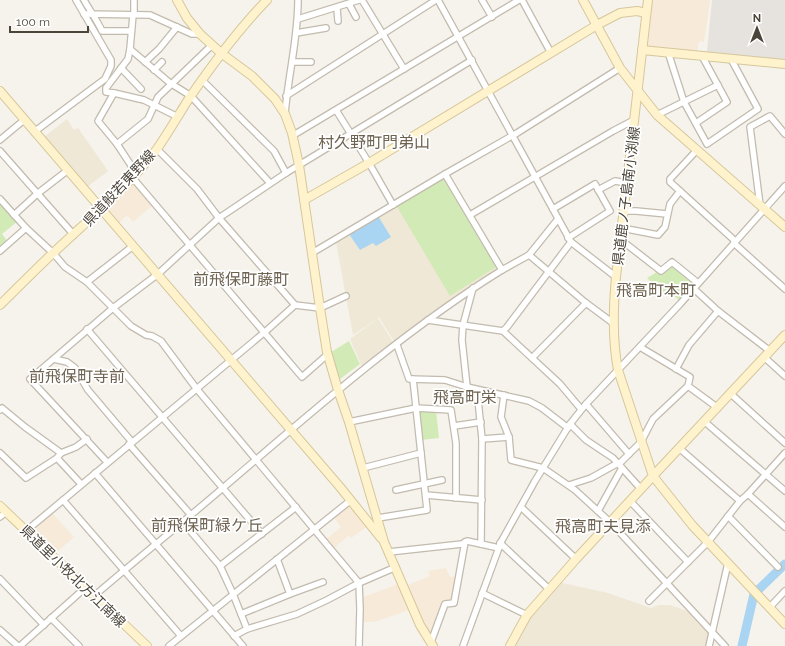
<svg xmlns="http://www.w3.org/2000/svg" width="785" height="646" font-family="Raleway,'Noto Sans JP',sans-serif">
	<style>
		.commercial { fill: #f7ead8 }
		.industrial { fill: #e6e2dd }
		.education { fill: #efe8d6 }
		.green { fill: #d2eab5 }
		.water { fill: #a9d4f2 }
		.lines { fill: none; stroke-linecap: round; stroke-linejoin: round }
		.river { stroke: #a9d4f2; stroke-width: 9 }
		.street-casing { stroke: #c2bbae; stroke-width: 8 }
		.secondary-casing { stroke: #d6c79b; stroke-width: 10 }
		.street { stroke: #fff; stroke-width: 5.5 }
		.secondary { stroke: #fff3cd; stroke-width: 8 }
		.labels { text-anchor: middle; stroke-width: 3.5; stroke-linejoin: round; paint-order: stroke }
		.street-label { font-size: 14px; fill: #4b4439; stroke: #fff }
		.quarter-label { font-size: 16px; fill: #6e6250; stroke: #fff }
	</style>
	<rect width="100%" height="100%" fill="#f6f3ec"/>
	<g class="commercial">
		<polygon points="649,0 710,0 704,42 699,41 697,53 644,48"/>
		<polygon points="132,180 153,205 133,222 127,215 118,224 105,209"/>
		<polygon points="351,502 369,525 351,538 348,536 333,549 325,540 341,527 333,516"/>
		<polygon points="51,512 74,537 53,555 29,530"/>
		<polygon points="446,568 450,577 458,576 453,602 444,603 431,640 424,629 408,585 430,576 428,571"/>
		<polygon points="398,584 409,610 374,622 361,622 361,598"/>
	</g>
	<polygon class="industrial" points="712,0 785,0 785,61 707,52"/>
	<g class="education">
		<polygon points="67,119 74,130 78,128 108,171 87,187 44,137"/>
		<polygon points="444,177 499,269 395,343 379,317 353,335 336,242"/>
		<polygon points="378,318 394,344 363,369 350,339"/>
		<polygon points="558,582 608,593 651,608 659,605 670,605 690,612 709,632 707,646 513,646 529,615"/>
	</g>
	<g class="green">
		<polygon points="443,178 496,267 450,296 396,205"/>
		<polygon points="0,203 18,221 2,234 9,243 0,252"/>
		<polygon points="672,263 697,283 681,302 670,292 665,296 647,278"/>
		<polygon points="349,341 360,364 336,382 328,354"/>
		<polygon points="418,410 436,411 439,438 421,440"/>
	</g>
	<polygon class="water" points="378,216 391,237 376,246 373,243 360,250 349,234"/>
	<g class="lines">
		<polyline class="river" points="742,646 754,594 785,564"/>
		<defs>
			<g id="street">
				<path d="M84 0C90 11 97 20 102 31H130"/>
				<polyline points="362,0 404,69"/>
				<polyline points="438,0 571,242 616,277"/>
				<polyline points="482,0 492,17"/>
				<polyline points="522,0 551,53"/>
				<polyline points="349,4 356,17"/>
				<polyline points="337,8 338,21"/>
				<polyline points="134,13 134,0"/>
				<polyline points="84,14 150,15 192,34 200,34"/>
				<polyline points="133,15 130,49 170,83 191,96 270,183"/>
				<polyline points="298,19 359,0"/>
				<polyline points="296,33 326,28"/>
				<polyline points="668,52 684,102 707,144 758,109 731,59"/>
				<polyline points="145,62 159,49 177,27"/>
				<polyline points="292,62 311,62"/>
				<polyline points="121,68 141,89"/>
				<polyline points="154,70 162,62"/>
				<polyline points="202,80 274,151 286,173"/>
				<polyline points="114,93 106,92 106,88 128,59 130,49"/>
				<polyline points="286,96 436,0"/>
				<polyline points="336,110 369,163 393,205"/>
				<path d="M285 114C288 76 298 39 298 0"/>
				<polyline points="657,115 718,85"/>
				<polyline points="696,123 727,102 702,56"/>
				<polyline points="34,132 105,79 111,66 111,60 76,0"/>
				<polyline points="292,136 519,0"/>
				<polyline points="0,140 24,120"/>
				<polyline points="117,144 148,119 158,97 212,45"/>
				<polyline points="157,149 197,189 219,218 295,305 320,308 346,296"/>
				<polyline points="697,150 670,179 670,182 733,239 736,245 785,289"/>
				<polyline points="0,151 74,235"/>
				<polyline points="136,173 117,144 98,121 114,93 144,100 178,117"/>
				<polyline points="132,177 302,377 328,354"/>
				<polyline points="598,190 615,181 627,183"/>
				<polyline points="0,199 26,228 53,253 65,267 87,282 131,326 146,335 152,336 161,341 196,388 359,583 360,609 359,646"/>
				<polyline points="760,205 750,127 770,116 785,134"/>
				<polyline points="553,209 595,184 610,211 568,238"/>
				<polyline points="624,211 636,211 667,214"/>
				<polyline points="14,215 37,194 68,170"/>
				<polyline points="470,215 613,131 634,120"/>
				<polyline points="622,228 658,235 665,227 670,204 680,191"/>
				<polyline points="621,240 661,271 672,262 698,283"/>
				<polyline points="0,251 26,228"/>
				<polyline points="312,253 445,174 517,133 620,68"/>
				<polyline points="529,255 586,303 613,323"/>
				<polyline points="502,270 529,255 558,219"/>
				<polyline points="87,282 133,246"/>
				<polyline points="693,288 718,311 770,351"/>
				<polyline points="428,320 503,331 560,384 581,409"/>
				<polyline points="87,329 262,534"/>
				<polyline points="503,331 507,327 571,242"/>
				<polyline points="397,345 409,379 445,380 467,387 529,401 542,408 568,428"/>
				<polyline points="640,347 690,377 688,386 718,408"/>
				<polyline points="764,357 785,376"/>
				<polyline points="532,358 586,303"/>
				<polyline points="54,359 67,362 75,368 88,390 132,442"/>
				<polyline points="676,369 689,345 718,311"/>
				<polyline points="467,387 462,340 463,325 473,288"/>
				<polyline points="477,390 482,439 481,544 499,548"/>
				<polyline points="731,394 785,443"/>
				<polyline points="504,395 501,417 509,437 511,460 543,468 575,490 611,523 725,646"/>
				<polyline points="586,404 629,454"/>
				<polyline points="0,410 2,408 25,427 61,453 57,458 81,484"/>
				<polyline points="349,422 416,408 451,410 456,443 456,498"/>
				<polyline points="705,422 785,491"/>
				<polyline points="570,424 586,440 613,458 641,489"/>
				<polyline points="454,426 481,422"/>
				<polyline points="482,439 509,437"/>
				<polyline points="641,442 653,419 688,386"/>
				<polyline points="129,444 190,514"/>
				<polyline points="679,448 740,501"/>
				<polyline points="0,453 26,478 57,458"/>
				<polyline points="61,453 76,447 87,439"/>
				<polyline points="107,462 30,379 113,308 158,274 219,218 286,173 472,60"/>
				<polyline points="619,464 641,442"/>
				<polyline points="363,468 421,453"/>
				<polyline points="95,473 243,646"/>
				<polyline points="569,485 591,478 618,463"/>
				<polyline points="396,490 442,480"/>
				<polyline points="748,494 785,527"/>
				<polyline points="426,495 482,500"/>
				<polyline points="63,500 181,636"/>
				<polyline points="630,501 688,562"/>
				<polyline points="521,507 576,559"/>
				<polyline points="598,511 622,468"/>
				<polyline points="728,516 778,567"/>
				<polyline points="0,517 6,512"/>
				<polyline points="378,518 427,510 413,379"/>
				<polyline points="182,521 220,566 233,594 247,629"/>
				<polyline points="26,531 266,331 295,305"/>
				<polyline points="500,543 549,589"/>
				<polyline points="389,552 462,544 467,541 481,544"/>
				<polyline points="220,566 296,507"/>
				<polyline points="0,579 44,625"/>
				<polyline points="482,593 527,615"/>
				<polyline points="290,594 323,582"/>
				<path d="M94 596C137 559 181 524 224 487 313 411 402 332 502 270L445 174"/>
				<polyline points="649,601 708,542 740,501 748,494 785,453"/>
				<polyline points="769,608 785,591"/>
				<polyline points="241,614 290,594 277,559"/>
				<polyline points="51,618 79,646"/>
				<polyline points="0,630 18,646"/>
				<polyline points="234,636 247,629 297,614 327,600 359,583 396,567"/>
				<polyline points="431,642 445,604 454,603 465,542"/>
				<polyline points="20,646 85,588"/>
				<polyline points="169,646 351,500"/>
				<polyline points="463,646 501,542 535,481 570,424 586,404 680,304 785,186"/>
				<polyline points="709,646 728,563"/>
			</g>
			<g id="secondary">
				<polyline points="177,0 187,18 200,34 221,53 252,76 275,99 285,114 292,133 299,165 320,308 327,352 338,390 349,422 384,542 420,625 433,646"/>
				<polyline points="583,0 620,68 657,115 785,227"/>
				<polyline points="642,50 785,64"/>
				<polyline points="0,91 340,487 381,538"/>
				<polyline points="304,200 369,163 597,25 620,13 637,11 646,13"/>
				<path d="M0 305C17 288 34 271 52 254 88 220 127 188 157 149 168 133 178 116 188 100 212 65 237 31 267 0"/>
				<polyline points="785,335 653,476 692,525 785,624"/>
				<polyline points="0,506 147,646"/>
				<path d="M510 646 527 615 576 559 653 476 618 370C612 339 613 309 616 277L648 0"/>
			</g>
		</defs>
		<use href="#street" class="street-casing"/>
		<use href="#secondary" class="secondary-casing"/>
		<use href="#street" class="street"/>
		<use href="#secondary" class="secondary"/>
	</g>
	<g class="labels">
		<g class="street-label">
			<text transform="translate(119 188) rotate(-47)" y="5">県道般若東野線</text>
			<text transform="translate(626 196) rotate(-83)" y="5">県道鹿ノ子島南小渕線</text>
			<text transform="translate(73 576) rotate(44)" y="5">県道里小牧北方江南線</text>
		</g>
		<g class="quarter-label">
			<text x="374" y="148">村久野町門弟山</text>
			<text x="241" y="285">前飛保町藤町</text>
			<text x="656" y="296">飛高町本町</text>
			<text x="77" y="382">前飛保町寺前</text>
			<text x="465" y="403">飛高町栄</text>
			<text x="207" y="531">前飛保町緑ケ丘</text>
			<text x="603" y="532">飛高町夫見添</text>
		</g>
	</g>
	<g transform="translate(757 28)" stroke="#ffffff" stroke-width="3" paint-order="stroke">
	<path d="M0-3L7 15L0 10L-7 15Z" fill="#4b4439"/>
	<text y="-6" font-size="11" font-weight="bold" text-anchor="middle" fill="#4b4439">N</text>
	</g>
	<path d="M10 26v6h78v-6" fill="none" stroke="#4b4439" stroke-width="2"/>
	<text x="16" y="26" font-size="12" fill="#4b4439" stroke="#ffffff" stroke-width="3" paint-order="stroke">100 m</text>
</svg>
